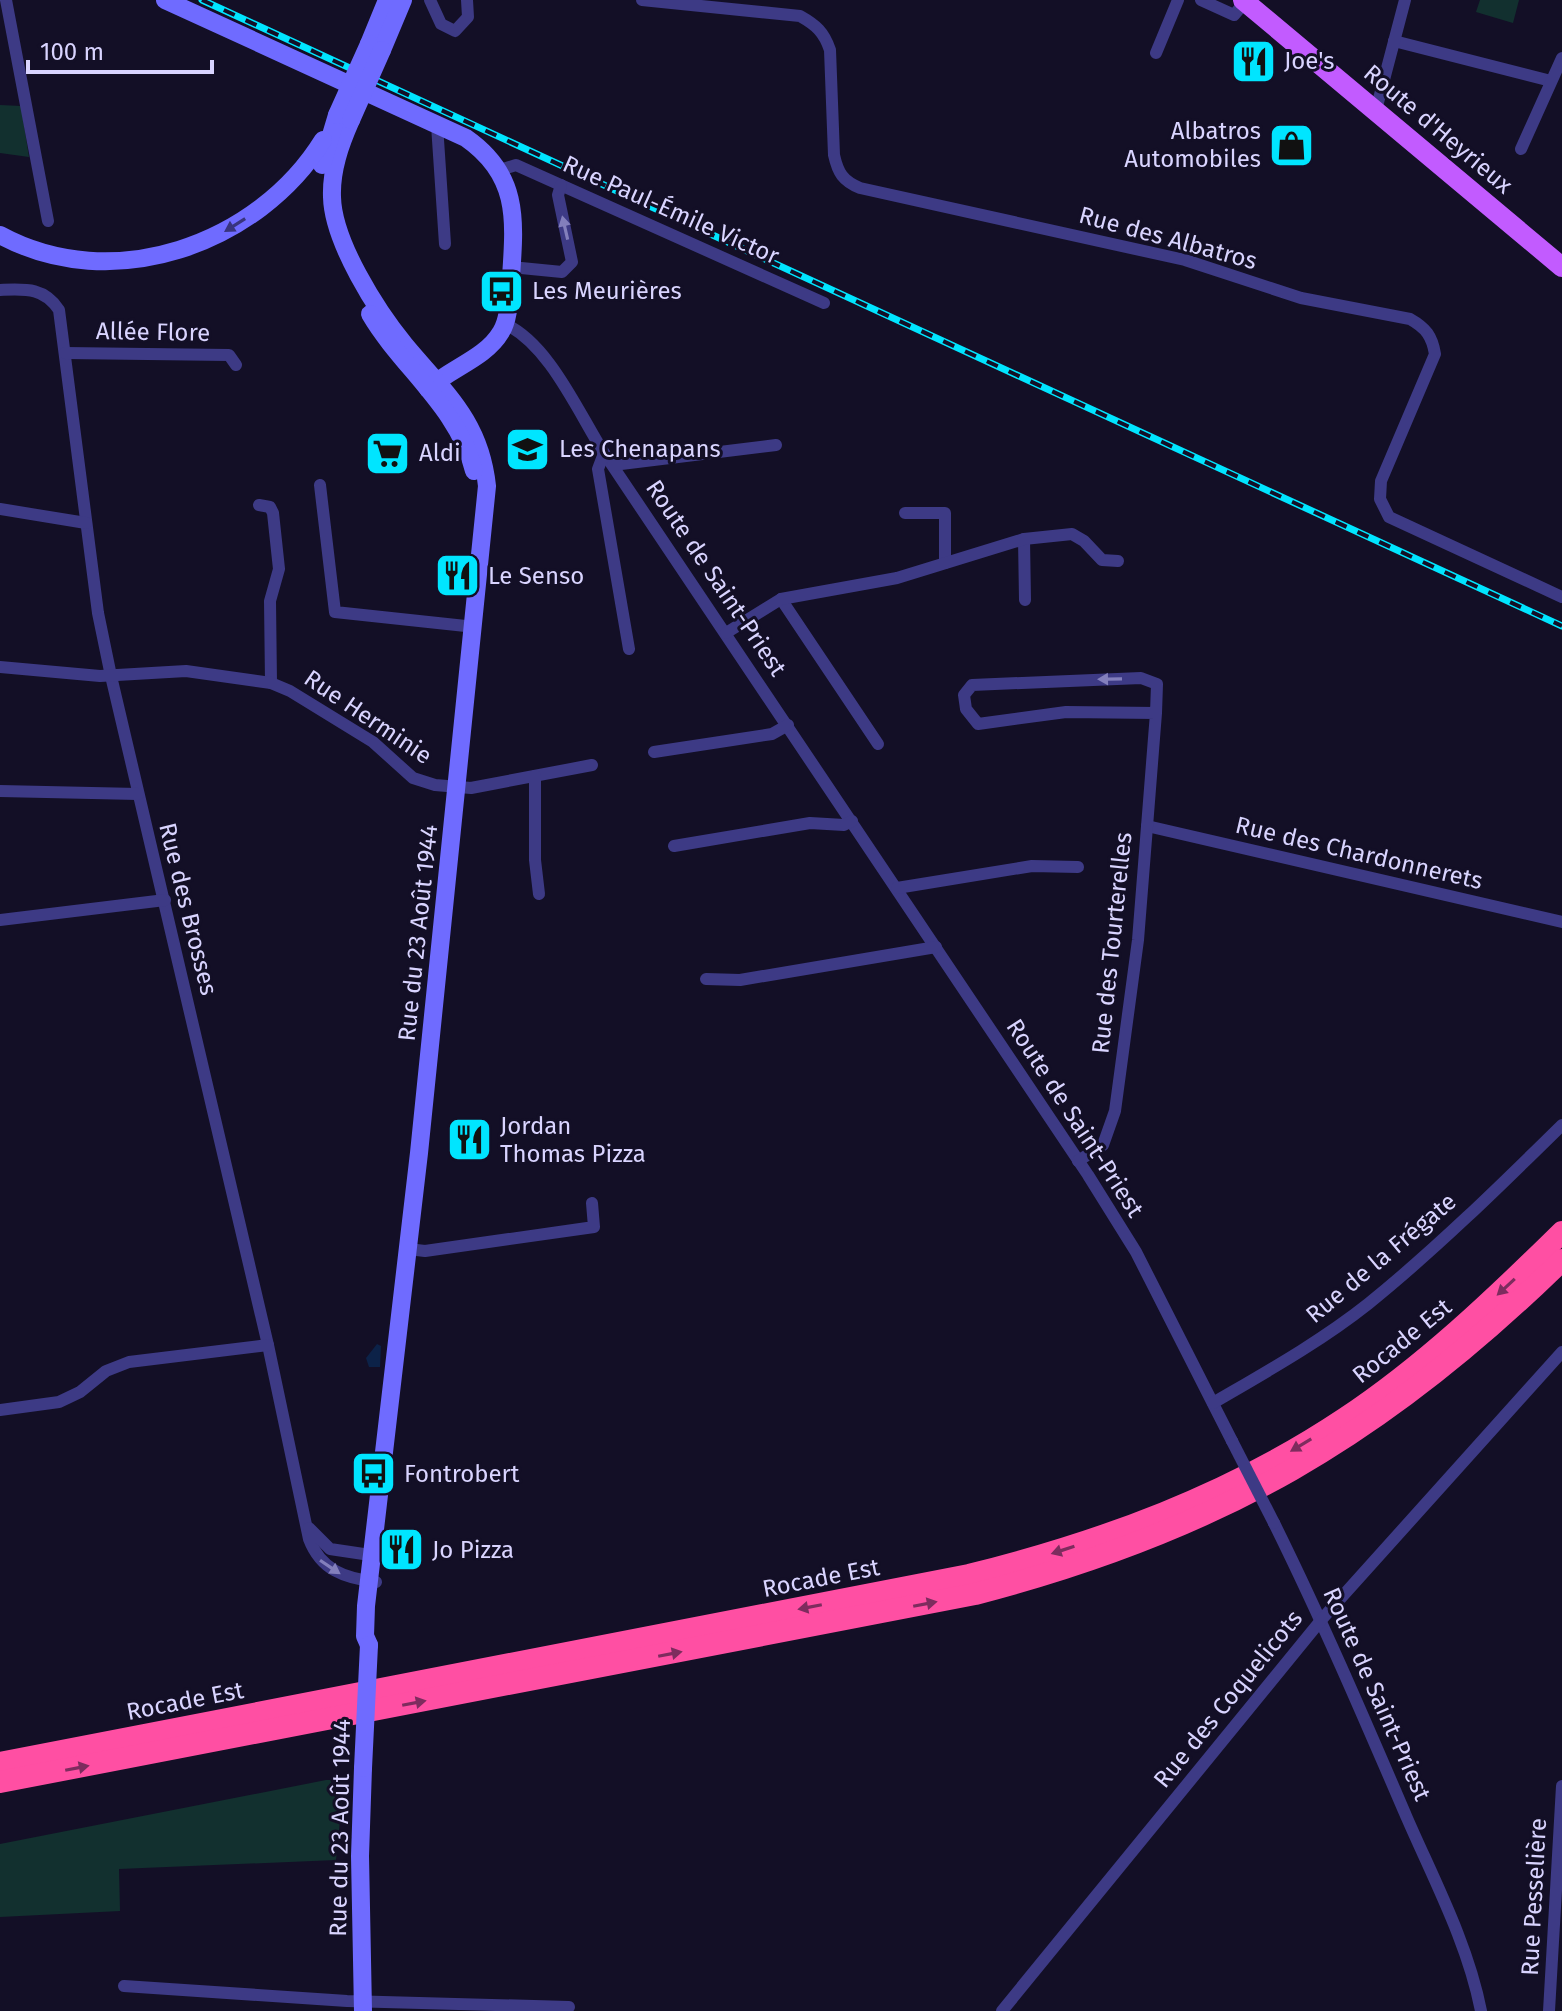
<svg xmlns="http://www.w3.org/2000/svg" width="1562" height="2011" font-family="'Fira Sans',sans-serif">
	<style>
		.green { fill: #12302f }
		.water { fill: #0c2248 }
		.lines { fill: none; stroke-linecap: round; stroke-linejoin: round }
		.street { stroke: #3d3a85; stroke-width: 12 }
		.secondary { stroke: #6f6bff; stroke-width: 18 }
		.primary { stroke: #c25bff; stroke-width: 20 }
		.highway { stroke: #ff4fa3; stroke-width: 22 }
		.rail-casing { stroke: #00e5ff; stroke-width: 7 }
		.rail { stroke: #130f26; stroke-width: 4; stroke-dasharray: 12; stroke-linecap: butt }
		.street-bridge { stroke: #3d3a85; stroke-width: 12 }
		.secondary-bridge { stroke: #6f6bff; stroke-width: 18 }
		.oneway { fill: #38347d }
		.oneway2 { fill: #837fbc }
		.oneway3 { fill: #7d2c5e }
		.labels { text-anchor: middle; stroke-width: 6; stroke-linejoin: round; paint-order: stroke }
		.poi-label { font-size: 24px; fill: #d9d4ff; stroke: #130f26; text-anchor: start }
		.street-label { font-size: 24px; fill: #d9d4ff; stroke: #130f26 }
	</style>
	<rect width="100%" height="100%" fill="#130f26"/>
	<g class="green">
		<polygon points="1480,0 1519,0 1513,23 1476,12"/>
		<polygon points="0,105 21,106 29,157 0,153"/>
		<polygon points="326,1780 344,1780 336,1860 119,1869 120,1911 0,1917 0,1844"/>
	</g>
	<polygon class="water" points="377,1344 381,1346 380,1367 369,1367 366,1358"/>
	<g class="lines">
		<g class="street">
			<polyline points="6,0 48,221"/>
			<polyline points="430,0 441,24 455,31 468,17 467,0"/>
			<path d="M642 0 800 16C816 25 824 32 830 50L834 155C838 173 843 181 860 188L1185 260 1301 298 1410 319C1426 328 1432 336 1435 354L1381 481 1380 499 1389 517 1562 597"/>
			<polyline points="1201,0 1234,15 1245,2"/>
			<polyline points="1394,41 1551,81"/>
			<polyline points="1156,53 1178,0"/>
			<polyline points="1376,110 1405,0"/>
			<polyline points="437,125 445,244"/>
			<polyline points="1521,149 1562,58"/>
			<polyline points="500,170 516,165 824,303"/>
			<polyline points="511,267 562,272 572,262 558,195 561,185"/>
			<path d="M0 290C25 289 44 287 59 310L98 613 111 676 268 1345 309 1539C321 1570 344 1578 376 1582"/>
			<path d="M505 324C549 344 578 412 604 453L1088 1175 1136 1252 1232 1441"/>
			<polyline points="65,353 229,355 236,365"/>
			<polyline points="604,453 598,469 629,649"/>
			<polyline points="613,465 776,445"/>
			<polyline points="320,485 335,612 475,627"/>
			<polyline points="259,505 270,507 273,513 279,569 270,601 271,683"/>
			<polyline points="0,509 86,523"/>
			<polyline points="905,513 945,513 945,563"/>
			<polyline points="1024,539 1025,600"/>
			<polyline points="781,599 878,744"/>
			<polyline points="726,633 781,599 897,578 1024,539 1072,534 1084,541 1102,560 1118,561"/>
			<polyline points="0,667 100,676 186,671 271,683 290,691 373,742 413,778 435,785 471,788 592,765"/>
			<polyline points="654,752 772,734 788,725"/>
			<polyline points="535,776 535,860 539,894"/>
			<polyline points="0,791 138,794"/>
			<polyline points="1147,826 1562,922"/>
			<polyline points="674,846 810,823 844,825 852,821"/>
			<polyline points="897,888 1032,866 1078,867"/>
			<polyline points="0,920 165,900"/>
			<polyline points="706,979 740,980 936,947"/>
			<polyline points="1078,1161 1103,1145 1115,1111 1138,940 1156,713 1157,684 1141,678 972,685 964,695 966,709 978,724 1066,712 1156,713"/>
			<polyline points="408,1249 425,1251 594,1227 592,1203"/>
			<path d="M1213 1403C1266 1372 1320 1342 1368 1304 1436 1249 1500 1186 1562 1125"/>
			<polyline points="0,1410 59,1402 80,1392 106,1371 129,1362 268,1345"/>
			<path d="M1274 1523C1322 1620 1364 1718 1407 1818 1434 1880 1468 1944 1481 2011"/>
			<polyline points="309,1528 330,1549 377,1556"/>
			<polyline points="124,1986 347,2001 569,2007"/>
			<polyline points="1002,2011 1322,1619 1562,1352"/>
			<polyline points="1549,2011 1562,1786"/>
		</g>
		<g class="secondary">
			<path d="M165 0 466 138C519 175 515 219 511 277 509 294 510 318 501 332 485 359 450 368 428 389"/>
			<polyline points="369,44 387,0"/>
			<polyline points="382,50 403,0"/>
			<path d="M351 120C340 145 331 170 332 197 333 242 377 311 405 345 444 392 480 420 487 486L419 1153 366 1606 365 1636 369 1645"/>
			<polyline points="322,165 337,115"/>
			<path d="M0 235C112 296 258 245 323 140"/>
			<path d="M370 314C401 367 459 408 474 471"/>
			<polyline points="363,1768 360,1856 363,2011"/>
		</g>
		<polyline class="primary" points="1243,0 1562,267"/>
		<g class="highway">
			<path d="M0 1763 969 1575C1102 1542 1230 1495 1344 1419 1424 1366 1494 1299 1562 1232"/>
			<path d="M0 1782 975 1594C1218 1531 1383 1436 1562 1260"/>
		</g>
		<defs>
			<polyline id="rail" points="202,0 1562,626"/>
		</defs>
		<use href="#rail" class="rail-casing"/>
		<use href="#rail" class="rail"/>
		<polyline class="street-bridge" points="1232,1441 1274,1523"/>
		<g class="secondary-bridge">
			<polyline points="337,115 369,44"/>
			<polyline points="351,120 382,50"/>
			<polyline points="363,1768 369,1645"/>
		</g>
	</g>
	<defs><path id="oneway-solid" d="M-6-.8H1V-3.2L6.5 0L1 3.2V.8H-6Z" transform="scale(2)"/></defs>
	<use class="oneway" href="#oneway-solid" transform="translate(235 225) rotate(148)"/>
	<g class="oneway2">
		<use href="#oneway-solid" transform="translate(565 228) rotate(-103)"/>
		<use href="#oneway-solid" transform="translate(1110 679) rotate(179)"/>
		<use href="#oneway-solid" transform="translate(330 1567) rotate(34)"/>
	</g>
	<g class="oneway3">
		<use href="#oneway-solid" transform="translate(1506 1287) rotate(137)"/>
		<use href="#oneway-solid" transform="translate(1301 1445) rotate(149)"/>
		<use href="#oneway-solid" transform="translate(1063 1550) rotate(162)"/>
		<use href="#oneway-solid" transform="translate(925 1604) rotate(-11)"/>
		<use href="#oneway-solid" transform="translate(810 1607) rotate(169)"/>
		<use href="#oneway-solid" transform="translate(670 1654) rotate(-11)"/>
		<use href="#oneway-solid" transform="translate(414 1703) rotate(-11)"/>
		<use href="#oneway-solid" transform="translate(77 1768) rotate(-11)"/>
	</g>
	<defs>
		<symbol id="restaurant-square" viewBox="-11 -11 22 22"><rect x="-9" y="-9" width="18" height="18" rx="4" fill="#00e5ff" stroke="#130f26"/><path d="M-5-6h1v4h1v-4h1v4h1v-4h1v5L-1.5 .5V6h-2V.5L-5-1ZM5-6V6H3V1.5H1.5Q1.5-4 5-6Z" fill="#111"/></symbol>
		<symbol id="shop-square" viewBox="-11 -11 22 22"><rect x="-9" y="-9" width="18" height="18" rx="4" fill="#00e5ff" stroke="#130f26"/><path d="M-5-2.5h2.3a2.7 3.5 0 0 1 5.4 0H5L5.5 6h-11ZM-1.5-2.5h3a1.5 2.3 0 0 0-3 0Z" fill="#111"/></symbol>
		<symbol id="bus-square" viewBox="-11 -11 22 22"><rect x="-9" y="-9" width="18" height="18" rx="4" fill="#00e5ff" stroke="#130f26"/><path d="M-5-6H5V4H4V6H2V4H-2V6H-4V4H-5ZM-3.5-4V0h7V-4ZM-3.5 1.2v1.5H-2V1.2ZM2 1.2v1.5H3.5V1.2Z" fill="#111"/></symbol>
		<symbol id="school-square" viewBox="-11 -11 22 22"><rect x="-9" y="-9" width="18" height="18" rx="4" fill="#00e5ff" stroke="#130f26"/><path d="M0-5L7-2L0 1L-7-2ZM-4 1L0 2.5L4 1V4Q0 6-4 4Z" fill="#111"/></symbol>
		<symbol id="supermarket-square" viewBox="-11 -11 22 22"><rect x="-9" y="-9" width="18" height="18" rx="4" fill="#00e5ff" stroke="#130f26"/><path d="M-6-5.5h2.5l.6 2H6L4.5 2H-2.5L-4.4-4H-6ZM-1.5 3.2a1.3 1.3 0 1 0 .1 0ZM3 3.2a1.3 1.3 0 1 0 .1 0Z" fill="#111"/></symbol>
	</defs>
	<g fill-rule="evenodd">
		<use href="#restaurant-square" x="1228" y="36" width="51" height="51"/>
		<use href="#shop-square" x="1266" y="120" width="51" height="51"/>
		<use href="#bus-square" x="476" y="266" width="51" height="51"/>
		<use href="#school-square" x="502" y="424" width="51" height="51"/>
		<use href="#supermarket-square" x="362" y="428" width="51" height="51"/>
		<use href="#restaurant-square" x="432" y="550" width="51" height="51"/>
		<use href="#restaurant-square" x="444" y="1114" width="51" height="51"/>
		<use href="#bus-square" x="348" y="1448" width="51" height="51"/>
		<use href="#restaurant-square" x="376" y="1524" width="51" height="51"/>
	</g>
	<g class="labels">
		<g class="poi-label">
			<text x="1284" y="69">Joe's</text>
			<text x="1261" y="139" text-anchor="end">Albatros<tspan x="1261" dy="28">Automobiles</tspan></text>
			<text x="532" y="299">Les Meurières</text>
			<text x="559" y="457">Les Chenapans</text>
			<text x="419" y="461">Aldi</text>
			<text x="488" y="584">Le Senso</text>
			<text x="500" y="1134">Jordan<tspan x="500" dy="28">Thomas Pizza</tspan></text>
			<text x="404" y="1482">Fontrobert</text>
			<text x="432" y="1558">Jo Pizza</text>
		</g>
		<g class="street-label">
			<text transform="translate(1438 129) rotate(40)" y="8">Route d'Heyrieux</text>
			<text transform="translate(671 210) rotate(24)" y="8">Rue Paul-Émile Victor</text>
			<text transform="translate(1168 238) rotate(15)" y="8">Rue des Albatros</text>
			<text transform="translate(153 332) rotate(1)" y="8">Allée Flore</text>
			<text transform="translate(716 578) rotate(56)" y="8">Route de Saint-Priest</text>
			<text transform="translate(368 717) rotate(34)" y="8">Rue Herminie</text>
			<text transform="translate(1359 853) rotate(13)" y="8">Rue des Chardonnerets</text>
			<text transform="translate(188 909) rotate(76)" y="8">Rue des Brosses</text>
			<text transform="translate(418 933) rotate(-84)" y="8">Rue du 23 Août 1944</text>
			<text transform="translate(1112 943) rotate(-84)" y="8">Rue des Tourterelles</text>
			<text transform="translate(1075 1118) rotate(57)" y="8">Route de Saint-Priest</text>
			<text transform="translate(1381 1258) rotate(-40)" y="8">Rue de la Frégate</text>
			<text transform="translate(1402 1341) rotate(-39)" y="8">Rocade Est</text>
			<text transform="translate(821 1578) rotate(-11)" y="8">Rocade Est</text>
			<text transform="translate(1377 1694) rotate(66)" y="8">Route de Saint-Priest</text>
			<text transform="translate(1228 1699) rotate(-51)" y="8">Rue des Coquelicots</text>
			<text transform="translate(185 1701) rotate(-11)" y="8">Rocade Est</text>
			<text transform="translate(340 1828) rotate(-89)" y="8">Rue du 23 Août 1944</text>
			<text transform="translate(1534 1897) rotate(-87)" y="8">Rue Pesselière</text>
		</g>
	</g>
	<path d="M28 60v12h184v-12" fill="none" stroke="#d9d4ff" stroke-width="4"/>
	<text x="40" y="60" font-size="24" fill="#d9d4ff" stroke="#130f26" stroke-width="6" paint-order="stroke">100 m</text>
</svg>
